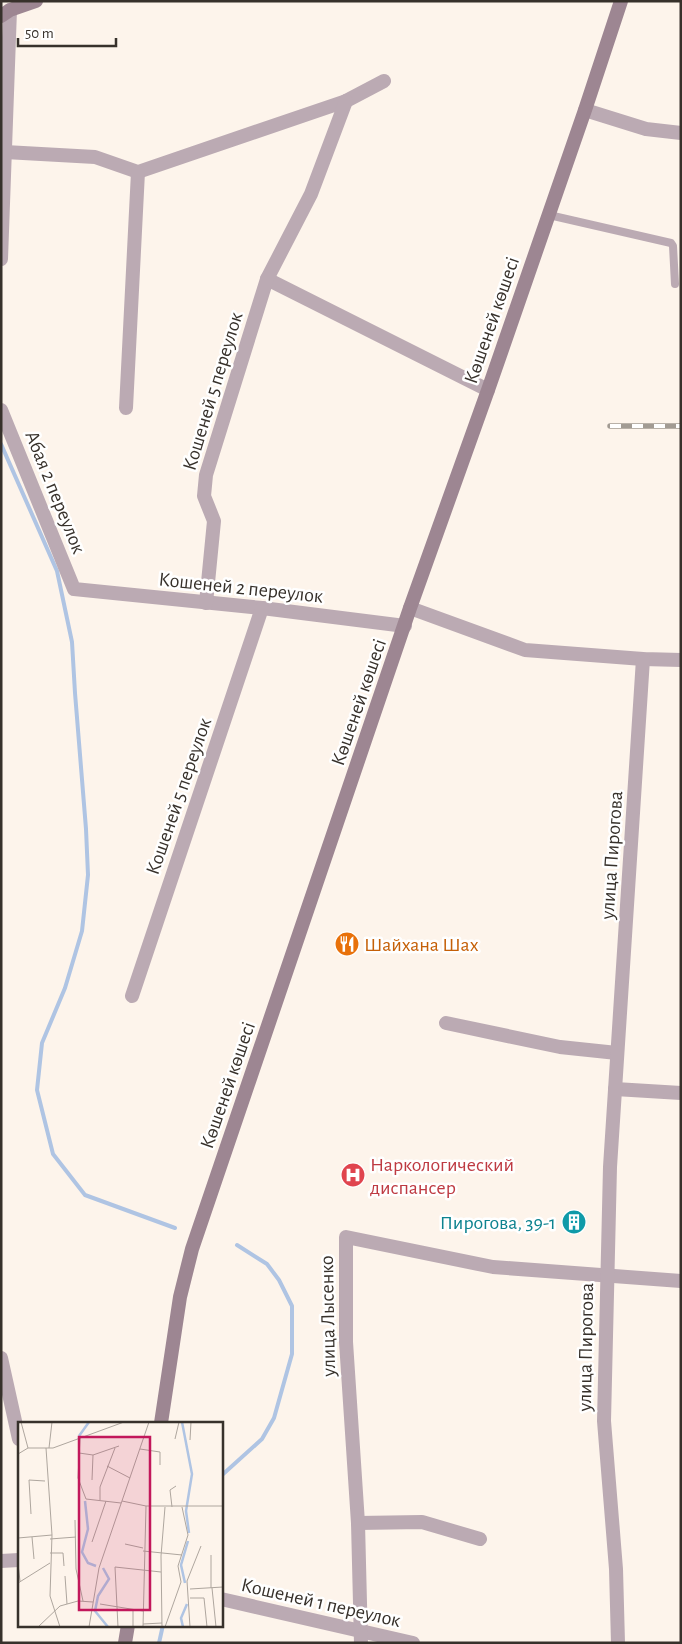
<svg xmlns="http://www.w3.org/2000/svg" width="682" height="1644" font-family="'Alegreya Sans',sans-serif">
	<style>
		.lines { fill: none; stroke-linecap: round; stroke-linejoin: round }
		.stream { stroke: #afc4e3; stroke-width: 4 }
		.service { stroke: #bbaab3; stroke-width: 8 }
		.minor { stroke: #bbaab3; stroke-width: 14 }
		.tertiary { stroke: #bbaab3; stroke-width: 14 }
		.secondary { stroke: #9d8692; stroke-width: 14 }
		.rail-casing { stroke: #a29b93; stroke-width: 5.5 }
		.rail { stroke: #fff; stroke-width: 4; stroke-dasharray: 11; stroke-linecap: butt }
		.labels { text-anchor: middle; stroke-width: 5; stroke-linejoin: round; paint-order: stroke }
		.street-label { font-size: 20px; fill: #37312b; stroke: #fff }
		.food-label { font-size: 20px; fill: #c56008; stroke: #fff; text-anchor: start }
		.health-label { font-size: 20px; fill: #be3a42; stroke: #fff; text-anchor: start }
		.culture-label { font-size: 20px; fill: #0d838f; stroke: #fff; text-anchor: end }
		.inset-river { fill: none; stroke: #afc4e3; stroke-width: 2.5 }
		.inset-road { fill: none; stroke: #aea69e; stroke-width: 1 }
		.view { fill: #c2185b; fill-opacity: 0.15; stroke: #c2185b; stroke-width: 2.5 }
		.inset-edge { fill: none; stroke: #37312b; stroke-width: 2.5 }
	</style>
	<rect width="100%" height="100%" fill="#fdf4eb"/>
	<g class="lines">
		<g class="stream">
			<polyline points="1,444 57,571 72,642 75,693 86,829 88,875 82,931 65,988 42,1043 37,1090 53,1154 85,1195 175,1228"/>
			<polyline points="221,1476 262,1439 274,1418 292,1354 292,1306 279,1280 267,1264 237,1245"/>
			<polyline points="159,1643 163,1625"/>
		</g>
		<polyline class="service" points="549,215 671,243 673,246 675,284"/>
		<g class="minor">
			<polyline points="585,110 646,129 681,133"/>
			<polyline points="5,152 95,157 138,172 346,101 384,81"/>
			<polyline points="1,259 10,10"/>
			<polyline points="267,279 488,390"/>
			<polyline points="126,408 138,172"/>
			<polyline points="1,410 74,589 262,608 405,626"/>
			<polyline points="206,603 214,521 204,496 206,475 267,279 311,194 346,101"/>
			<polyline points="410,608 525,650 643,659 681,660"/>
			<polyline points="132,996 262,608"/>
			<polyline points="446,1023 560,1047 617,1053"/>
			<polyline points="615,1089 681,1093"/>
			<polyline points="1,1358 19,1439"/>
			<polyline points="358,1523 422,1522 480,1539"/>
			<polyline points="221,1599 413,1643"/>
			<polyline points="361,1643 358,1523 346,1342 346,1237 493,1267 681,1281"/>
			<polyline points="618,1643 616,1569 604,1421 610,1167 643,659"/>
		</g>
		<polyline class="tertiary" points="1,1561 19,1560"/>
		<g class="secondary">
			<polyline points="1,16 10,10 36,1"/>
			<polyline points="161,1423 180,1297 192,1249 410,608 488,390 585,110 621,1"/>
			<polyline points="125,1643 128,1625"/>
		</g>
		<defs>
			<polyline id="rail" points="610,426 681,426"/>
		</defs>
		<use href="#rail" class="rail-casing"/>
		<use href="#rail" class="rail"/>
	</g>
	<defs>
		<symbol id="restaurant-disc" viewBox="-11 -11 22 22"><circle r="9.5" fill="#e8710a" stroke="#fff"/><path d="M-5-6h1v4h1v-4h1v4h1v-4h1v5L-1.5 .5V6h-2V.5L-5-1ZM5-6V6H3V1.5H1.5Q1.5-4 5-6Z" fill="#fff"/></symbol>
		<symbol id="hospital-disc" viewBox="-11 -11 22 22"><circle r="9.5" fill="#e0444e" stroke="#fff"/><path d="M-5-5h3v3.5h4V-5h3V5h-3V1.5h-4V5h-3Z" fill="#fff"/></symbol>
		<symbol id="building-disc" viewBox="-11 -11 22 22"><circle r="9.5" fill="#0f9aa8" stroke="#fff"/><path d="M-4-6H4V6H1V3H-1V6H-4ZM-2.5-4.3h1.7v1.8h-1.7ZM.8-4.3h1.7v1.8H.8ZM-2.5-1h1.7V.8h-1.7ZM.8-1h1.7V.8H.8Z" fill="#fff"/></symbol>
	</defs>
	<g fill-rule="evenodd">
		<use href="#restaurant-disc" x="333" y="930" width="28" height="28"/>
		<use href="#hospital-disc" x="339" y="1161" width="28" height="28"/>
		<use href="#building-disc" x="560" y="1208" width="28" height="28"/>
	</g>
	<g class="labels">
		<g class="street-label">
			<text transform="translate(491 320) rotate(-71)" y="7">Көшеней көшесі</text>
			<text transform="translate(212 391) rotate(-73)" y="7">Кошеней 5 переулок</text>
			<text transform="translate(56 492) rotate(68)" y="7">Абая 2 переулок</text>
			<text transform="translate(241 587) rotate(6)" y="7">Кошеней 2 переулок</text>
			<text transform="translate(358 702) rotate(-71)" y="7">Көшеней көшесі</text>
			<text transform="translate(178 796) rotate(-71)" y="7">Кошеней 5 переулок</text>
			<text transform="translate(611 855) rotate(-86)" y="7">улица Пирогова</text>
			<text transform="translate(227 1085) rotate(-71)" y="7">Көшеней көшесі</text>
			<text transform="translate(327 1316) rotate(-91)" y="7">улица Лысенко</text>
			<text transform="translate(585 1347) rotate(-89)" y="7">улица Пирогова</text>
			<text transform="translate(321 1602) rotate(13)" y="7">Кошеней 1 переулок</text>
		</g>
		<g class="food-label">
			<text x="364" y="951">Шайхана Шах</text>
		</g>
		<g class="health-label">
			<text x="370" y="1171">Наркологический<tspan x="370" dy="23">диспансер</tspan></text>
		</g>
		<g class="culture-label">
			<text x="556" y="1229">Пирогова, 39-1</text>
		</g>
	</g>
	<g transform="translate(18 1422)">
		<rect width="205" height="205" fill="#fdf4eb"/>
		<path class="inset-river" d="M164 0 174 52 168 89 171 111M61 14 71 0M67 79 70 107 64 130 70 141 78 144M85 146 91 157 80 174 77 189 90 205M167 161 163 143 170 119M165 205 163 196 169 182"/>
		<path class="inset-road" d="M3 0 10 26M62 16 60 56 68 77 103 81M157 17 161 0M172 18 173 0M28 26 34 113 32 174 42 205M31 26 34 0M122 27 142 30V43M61 31 75 33 101 24M0 32 10 26H35L106 0M89 44 112 56M74 58 75 33M82 78V65L97 26M104 79 128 84H205M154 85 152 68 158 64M13 92 11 58 27 59M57 98 58 147 65 179M14 115 16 137M0 116 34 113M32 117 58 115M74 120 88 79M107 122 125 126M125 129 164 133M32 131H45L46 144M0 142 2 159M47 154 49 182M0 161 32 141M193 166V133M194 166 198 205M172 167 205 165M172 176H186L189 205M82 182 125 189M125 202 144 201M20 205 42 184 60 179 75 180M71 205 81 146 131 0M100 205 97 145 143 150M115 205V189M125 205 128 84M144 205 143 134 147 85M147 205 163 160 160 144 170 113 164 85M172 205 169 159 183 124"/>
		<path class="view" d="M61 15H132V188H61Z"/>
		<rect width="205" height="205" class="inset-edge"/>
	</g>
	<rect width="682" height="1644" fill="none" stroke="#37312b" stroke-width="5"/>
	<path d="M18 38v8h98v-8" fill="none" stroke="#37312b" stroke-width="2.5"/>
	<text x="25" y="38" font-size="15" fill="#37312b" stroke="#ffffff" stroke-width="4" paint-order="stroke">50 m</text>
</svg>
